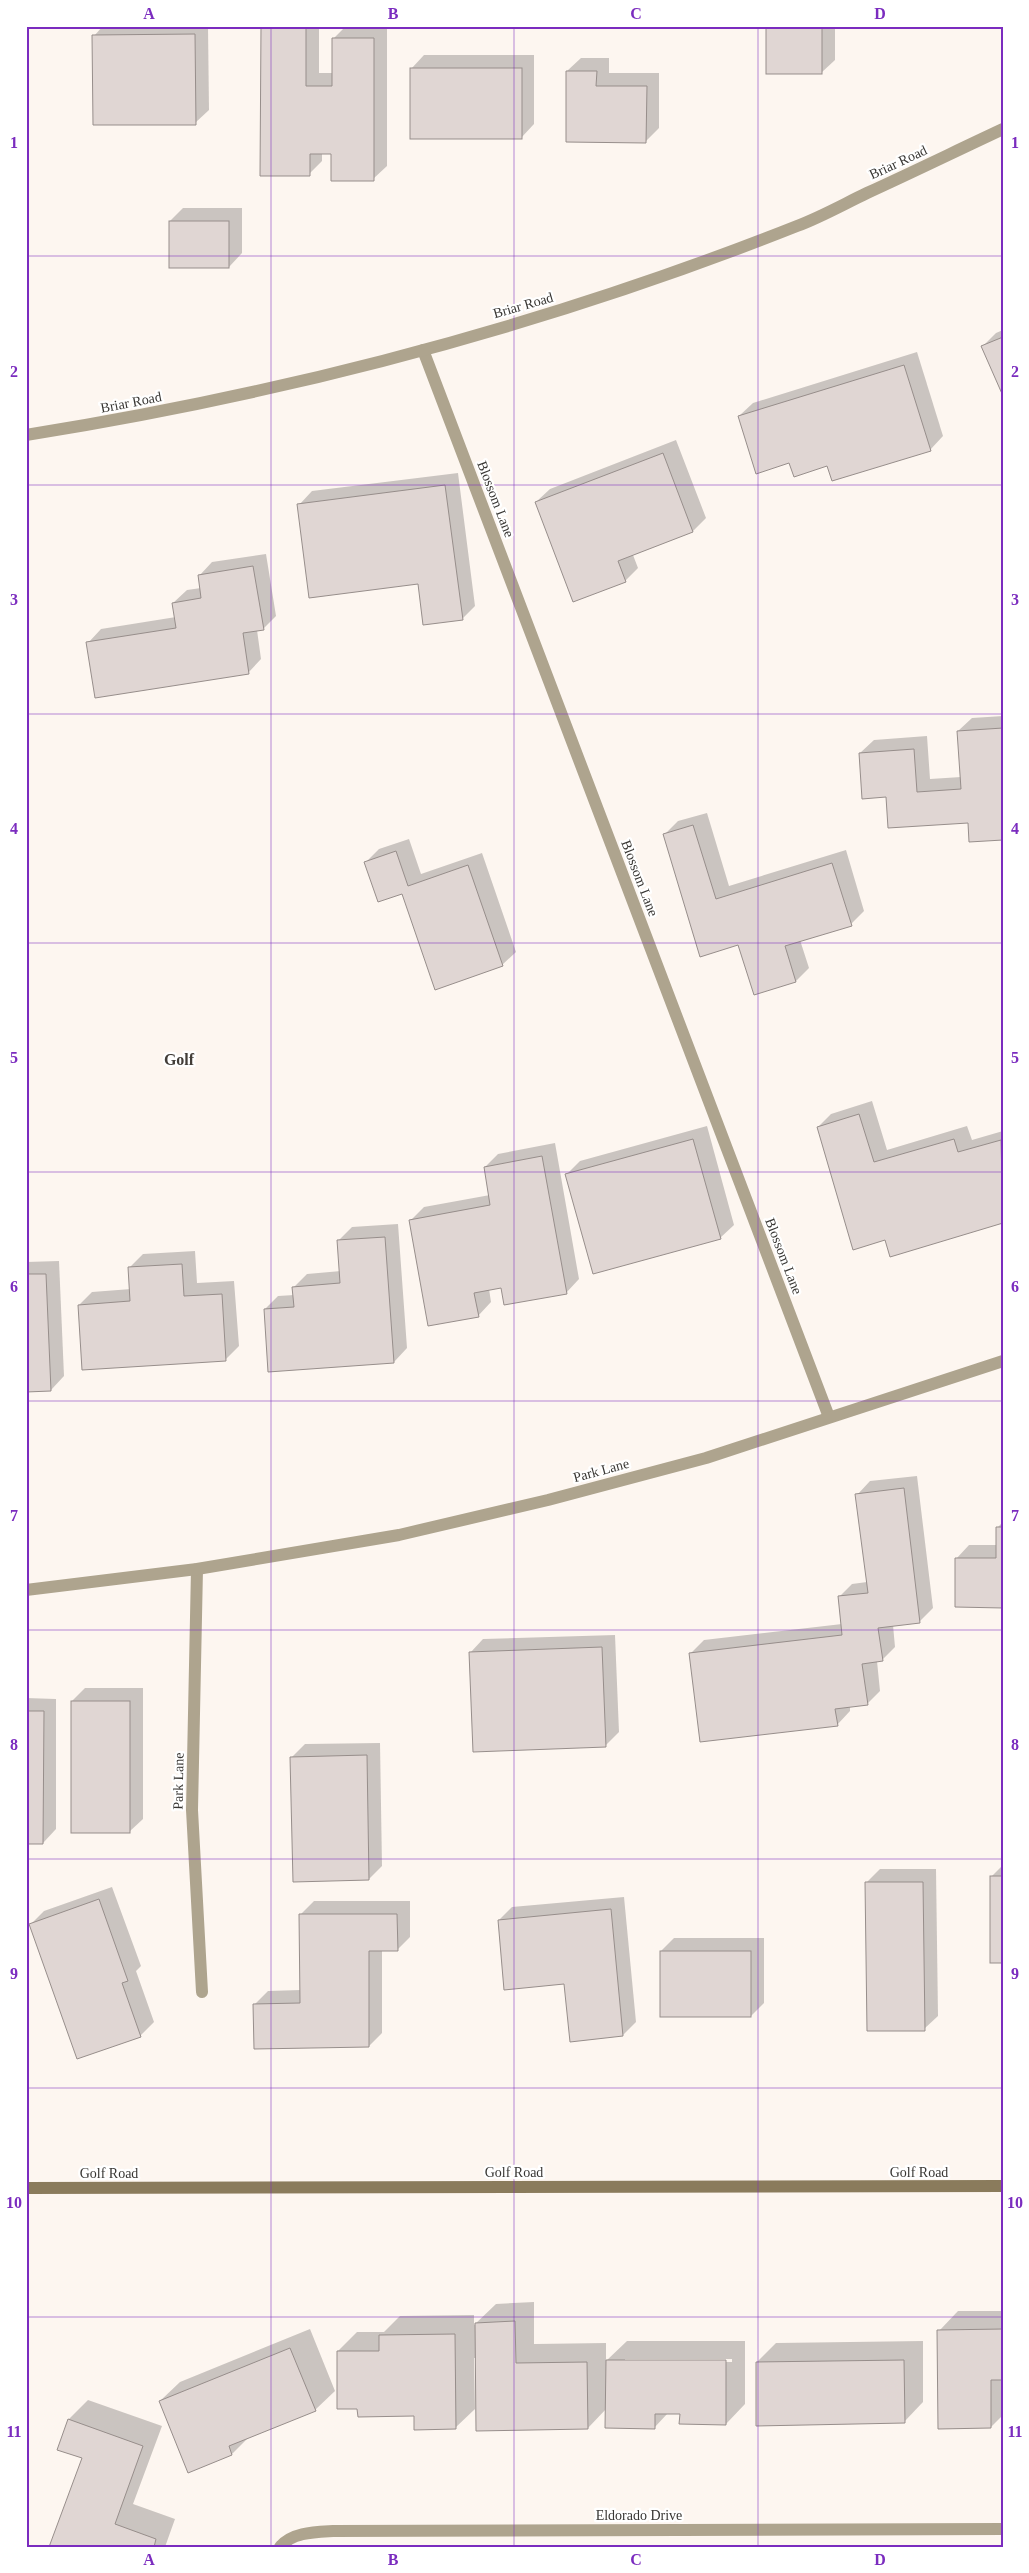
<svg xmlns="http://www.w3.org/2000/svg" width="1029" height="2573" font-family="Georgia,serif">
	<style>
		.shadow { fill: #0003; fill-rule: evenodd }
		.building { fill: #e0d6d3; stroke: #978e8b }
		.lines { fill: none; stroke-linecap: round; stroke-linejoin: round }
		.service { stroke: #aea48e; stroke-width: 12 }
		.minor { stroke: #aea48e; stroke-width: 12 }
		.secondary { stroke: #8a7b5c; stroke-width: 12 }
		.grid { fill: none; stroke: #7b2cbf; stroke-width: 1; stroke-opacity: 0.55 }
		.labels { text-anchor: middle; stroke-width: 4.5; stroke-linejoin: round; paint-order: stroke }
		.street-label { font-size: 14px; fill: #383633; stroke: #fff }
		.quarter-label { font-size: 16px; font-weight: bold; fill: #423d38; stroke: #fff }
		.neatline { fill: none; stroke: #7b2cbf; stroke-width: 2 }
		.grid-label { font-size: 16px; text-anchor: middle; font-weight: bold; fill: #7b2cbf }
	</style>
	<rect width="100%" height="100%" fill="#fdf6f0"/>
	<g class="shadow">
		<polygon points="103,26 208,26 209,110 195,123 94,36"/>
		<polygon points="262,26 319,26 319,73 333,73 334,38 346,26 387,26 387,166 373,179 332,152 322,152 322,161 309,174"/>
		<polygon points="768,26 835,26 835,60 821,73"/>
		<polygon points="424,55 534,55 534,124 521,138 411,69"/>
		<polygon points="581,58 609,58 609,73 659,73 659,128 645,142 567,71"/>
		<polygon points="183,208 242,208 242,253 229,267 170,221"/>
		<polygon points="1003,330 1003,392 982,347 996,333"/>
		<polygon points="917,352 943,436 930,450 790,462 739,416 753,403"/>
		<polygon points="676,440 706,518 693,531 633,555 638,568 625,581 536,502 550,489"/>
		<polygon points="458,473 475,606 462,619 419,583 299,505 312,491"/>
		<polygon points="266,554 276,616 263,629 257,630 261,659 248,673 88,643 101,629 176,617 173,603 187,590 201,588 199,576 212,562"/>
		<polygon points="1003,716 1003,839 969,822 887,796 860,753 874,740 927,736 930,779 961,777 958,731 972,718"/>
		<polygon points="707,813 729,886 846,850 864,911 851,924 800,940 809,968 796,981 755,994 739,943 664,835 678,821"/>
		<polygon points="409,839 421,874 482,853 516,952 502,965 366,862 379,849"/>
		<polygon points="872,1101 887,1150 967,1126 972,1140 1003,1131 1003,1222 886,1239 818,1127 831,1114"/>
		<polygon points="707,1126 734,1225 720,1238 567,1174 580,1161"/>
		<polygon points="555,1143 579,1279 566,1293 502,1287 489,1289 491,1302 478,1316 411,1220 424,1207 490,1195 485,1167 498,1154"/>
		<polygon points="398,1224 407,1348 394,1362 265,1309 278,1296 294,1295 294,1287 307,1274 341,1271 338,1241 352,1227"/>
		<polygon points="195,1251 197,1283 234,1281 239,1346 225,1360 79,1305 92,1292 131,1289 129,1268 143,1254"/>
		<polygon points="59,1261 64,1376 51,1390 26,1391 26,1262"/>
		<polygon points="917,1476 933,1608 919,1622 893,1625 895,1647 882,1660 877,1661 880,1691 867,1704 850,1706 850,1711 837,1725 691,1653 704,1640 842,1624 839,1597 852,1584 867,1582 857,1495 870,1481"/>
		<polygon points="1003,1522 1003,1606 956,1559 969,1545 998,1545 998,1527"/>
		<polygon points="615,1635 619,1732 606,1745 470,1653 483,1639"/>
		<polygon points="85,1688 143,1688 143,1819 129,1832 72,1701"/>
		<polygon points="26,1698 56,1699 56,1829 43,1843 26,1843"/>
		<polygon points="380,1743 382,1866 369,1879 292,1757 305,1744"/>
		<polygon points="1003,1865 1003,1962 991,1877"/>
		<polygon points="880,1869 936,1869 938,2016 924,2029 866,1883"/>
		<polygon points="112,1887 141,1966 136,1971 154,2022 140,2036 31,1924 44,1911"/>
		<polygon points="624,1897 636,2022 623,2035 499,1920 512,1907"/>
		<polygon points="314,1901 410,1901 410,1937 397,1950 382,1950 382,2033 369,2046 255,2004 268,1991 301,1990 300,1915"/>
		<polygon points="674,1938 764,1938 764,2003 751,2016 661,1951"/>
		<path d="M534 2302V2344L606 2343V2361L627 2341H745V2404L726 2424 681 2413H668L654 2428 607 2408 588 2428 476 2358H474L475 2409 455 2428 415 2415 358 2408 338 2351 357 2332H384L400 2316 474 2315V2325L496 2304ZM625 2359H732V2362L625 2361Z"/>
		<polygon points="958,2311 1003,2311 1003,2415 991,2427 939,2331"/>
		<polygon points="310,2329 335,2391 315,2410 249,2437 232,2454 160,2401 180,2382"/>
		<polygon points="923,2341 923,2402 904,2422 757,2362 776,2343"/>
		<polygon points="88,2400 162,2426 133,2504 175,2519 165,2547 51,2547 83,2458 69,2419"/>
	</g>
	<g class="building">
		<polygon points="261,26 306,26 306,86 332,86 332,38 374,38 374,181 331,181 331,154 310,154 310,176 260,176"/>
		<rect x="766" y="26" width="56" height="48"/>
		<polygon points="195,34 196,125 93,125 92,35"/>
		<rect x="410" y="68" width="112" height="71"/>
		<polygon points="566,71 597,71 596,86 647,86 646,143 566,142"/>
		<rect x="169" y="221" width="60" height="47"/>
		<polygon points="1003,337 1003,396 981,346"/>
		<polygon points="904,365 931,451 832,481 827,466 794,477 789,463 756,474 738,416"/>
		<polygon points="663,453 693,532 618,561 626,582 573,602 535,502"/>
		<polygon points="445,485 463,620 423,625 418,584 309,598 297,504"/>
		<polygon points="253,566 264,630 243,633 249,674 95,698 86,642 176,628 172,603 201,598 198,575"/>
		<polygon points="1003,728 1003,840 969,842 968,823 888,828 886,797 862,799 859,753 914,749 917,792 961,789 957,731"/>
		<polygon points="693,825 716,899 832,863 852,926 785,946 796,982 754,995 738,945 700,957 663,834"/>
		<polygon points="396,851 408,886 468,865 503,966 435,990 402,894 378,902 364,862"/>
		<polygon points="859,1114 874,1162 954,1139 958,1152 1001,1140 1003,1223 890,1257 885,1240 853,1250 817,1127"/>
		<polygon points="693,1139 721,1239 593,1274 565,1174"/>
		<polygon points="542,1156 567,1294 504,1305 501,1288 474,1293 479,1317 428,1326 409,1220 490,1205 484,1167"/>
		<polygon points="385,1237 394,1363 268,1372 264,1309 294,1307 292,1287 340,1283 337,1240"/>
		<polygon points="182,1264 184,1296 222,1294 226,1361 82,1370 78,1305 130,1301 128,1267"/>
		<polygon points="26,1274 46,1274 51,1391 26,1392"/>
		<polygon points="904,1488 920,1623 878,1628 883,1661 862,1664 868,1705 835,1709 838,1726 700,1742 689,1653 842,1635 838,1596 868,1593 855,1494"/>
		<polygon points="996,1527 1003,1527 1003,1608 955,1607 955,1558 996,1558"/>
		<polygon points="602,1647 606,1747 473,1752 469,1652"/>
		<rect x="71" y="1701" width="59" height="132"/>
		<polygon points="26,1711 44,1711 43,1844 26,1844"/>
		<polygon points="367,1755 369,1880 293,1882 290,1757"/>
		<rect x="990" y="1876" width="13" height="87"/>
		<polygon points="865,1882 923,1882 925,2031 867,2031"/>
		<polygon points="99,1899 128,1981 122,1983 141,2037 77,2059 29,1924"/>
		<polygon points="611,1909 623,2036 570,2042 564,1984 504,1990 498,1920"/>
		<polygon points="299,1914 397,1914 398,1951 369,1951 369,2047 254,2049 253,2004 300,2003"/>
		<rect x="660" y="1951" width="91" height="66"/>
		<polygon points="515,2321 516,2363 587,2362 588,2429 476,2431 475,2323"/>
		<polygon points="1003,2329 1003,2380 991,2380 991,2428 938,2429 937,2330"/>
		<polygon points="455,2334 456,2429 414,2430 414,2416 358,2417 357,2409 337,2409 337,2351 379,2351 379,2335"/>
		<polygon points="290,2348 316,2411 229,2446 232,2455 188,2473 159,2401"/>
		<polygon points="606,2360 726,2360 726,2425 679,2424 680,2414 655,2414 655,2429 605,2428"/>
		<polygon points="904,2360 905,2423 756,2426 756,2362"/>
		<polygon points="68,2419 143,2446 115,2524 156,2539 154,2547 49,2547 82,2458 57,2450"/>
	</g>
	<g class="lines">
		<polyline class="service" points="197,1569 192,1810 202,1992"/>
		<g class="minor">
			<polyline points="423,350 829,1417"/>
			<path d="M26 435C289 393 550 324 797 226 821 217 844 204 867 193 913 172 958 150 1003 129"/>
			<polyline points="26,1590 197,1569 399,1535 548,1500 706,1458 1003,1361"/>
			<path d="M280 2547C292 2532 316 2532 333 2531L1003 2529"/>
		</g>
		<polyline class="secondary" points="26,2188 1003,2186"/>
	</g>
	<path class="grid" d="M271 26V2547M514 26V2547M758 26V2547M26 256H1003M26 485H1003M26 714H1003M26 943H1003M26 1172H1003M26 1401H1003M26 1630H1003M26 1859H1003M26 2088H1003M26 2317H1003"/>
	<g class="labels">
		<g class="street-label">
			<text transform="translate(898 162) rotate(-25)" y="5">Briar Road</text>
			<text transform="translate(523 305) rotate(-16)" y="5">Briar Road</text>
			<text transform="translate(131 402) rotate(-11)" y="5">Briar Road</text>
			<text transform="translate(496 499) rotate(69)" y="5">Blossom Lane</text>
			<text transform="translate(640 878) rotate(69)" y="5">Blossom Lane</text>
			<text transform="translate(784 1256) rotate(69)" y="5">Blossom Lane</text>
			<text transform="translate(601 1470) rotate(-15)" y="5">Park Lane</text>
			<text transform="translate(178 1781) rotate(-89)" y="5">Park Lane</text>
			<text x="514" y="2177">Golf Road</text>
			<text x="919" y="2177">Golf Road</text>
			<text x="109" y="2178">Golf Road</text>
			<text x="639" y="2520">Eldorado Drive</text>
		</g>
		<g class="quarter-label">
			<text x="179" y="1065">Golf</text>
		</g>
	</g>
	<rect width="1029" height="2573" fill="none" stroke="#ffffff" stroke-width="55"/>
	<rect x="28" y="28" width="974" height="2518" class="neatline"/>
	<g class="grid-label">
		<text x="149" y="19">A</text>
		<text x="393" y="19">B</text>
		<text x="636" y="19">C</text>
		<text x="880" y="19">D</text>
		<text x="14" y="148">1</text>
		<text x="1015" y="148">1</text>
		<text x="14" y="377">2</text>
		<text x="1015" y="377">2</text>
		<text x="14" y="605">3</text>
		<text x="1015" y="605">3</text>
		<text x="14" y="834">4</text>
		<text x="1015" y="834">4</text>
		<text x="14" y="1063">5</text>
		<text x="1015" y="1063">5</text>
		<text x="14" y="1292">6</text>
		<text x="1015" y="1292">6</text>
		<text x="14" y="1521">7</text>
		<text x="1015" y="1521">7</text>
		<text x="14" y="1750">8</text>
		<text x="1015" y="1750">8</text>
		<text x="14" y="1979">9</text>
		<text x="1015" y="1979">9</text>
		<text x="14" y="2208">10</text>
		<text x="1015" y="2208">10</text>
		<text x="14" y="2437">11</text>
		<text x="1015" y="2437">11</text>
		<text x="149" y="2565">A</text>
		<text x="393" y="2565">B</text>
		<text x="636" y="2565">C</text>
		<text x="880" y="2565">D</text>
	</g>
</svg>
